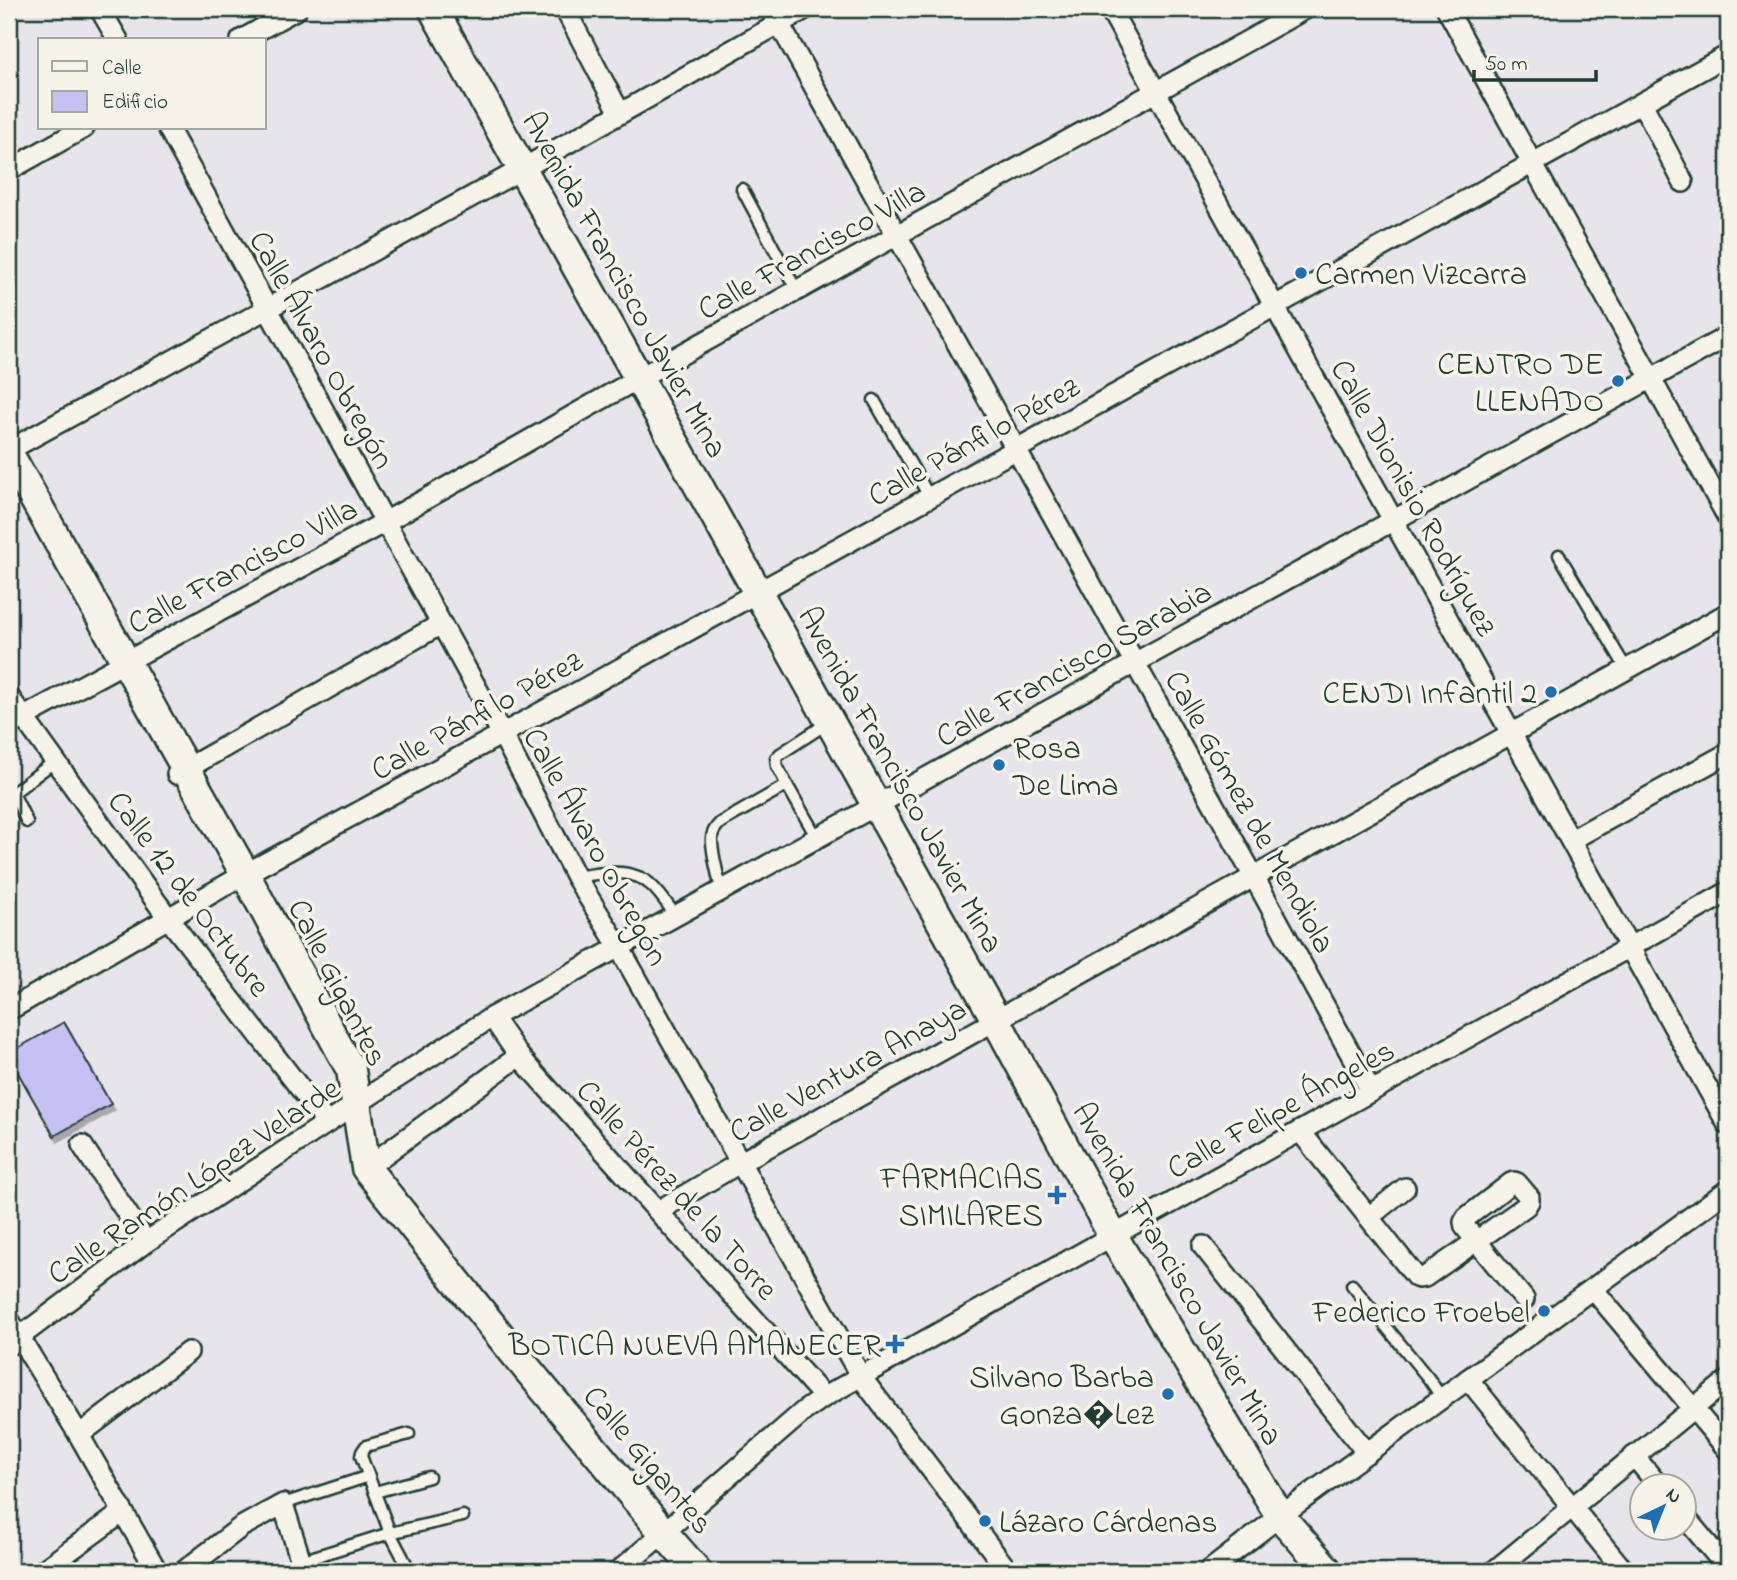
<svg xmlns="http://www.w3.org/2000/svg" width="1737" height="1580" font-family="'Indie Flower',sans-serif">
	<style>
		.building { fill: #c5c1f3; stroke: #1f3d34; stroke-width: 2; filter: url(#shadow) }
		.lines { fill: none; stroke-linecap: round; stroke-linejoin: round }
		.lane-casing { stroke: #1f3d34; stroke-width: 15 }
		.street-casing { stroke: #1f3d34; stroke-width: 24 }
		.secondary-casing { stroke: #1f3d34; stroke-width: 33 }
		.lane { stroke: #f7f3e8; stroke-width: 10 }
		.street { stroke: #f7f3e8; stroke-width: 19 }
		.secondary { stroke: #f7f3e8; stroke-width: 28 }
		.poi-dot { fill: #1f6fb2; stroke: #f7f3e8; stroke-width: 2.5 }
		.labels { text-anchor: middle; stroke-width: 7; stroke-linejoin: round; paint-order: stroke }
		.street-label { font-size: 32px; fill: #1f3d34; stroke: #f7f3e8 }
		.poi-label { font-size: 32px; fill: #1f3d34; stroke: #f7f3e8; text-anchor: end }
	</style>
	<defs>
		<filter id="shadow"><feDropShadow dx="3.5" dy="6" stdDeviation="0" flood-color="#0004"/></filter>
	</defs>
	<rect width="100%" height="100%" fill="#e8e4eb"/>
	<filter id="ink" filterUnits="userSpaceOnUse"><feTurbulence type="fractalNoise" baseFrequency=".0143" numOctaves="2"/><feDisplacementMap in="SourceGraphic" scale="14" xChannelSelector="R" yChannelSelector="G"/><feConvolveMatrix kernelMatrix="1 2 1 2 8 2 1 2 1" color-interpolation-filters="sRGB"/></filter>
	<g filter="url(#ink)">
		<polygon class="building" points="64,1022 111,1104 54,1136 9,1057 9,1053"/>
		<g class="lines">
			<defs>
				<g id="lane">
					<polyline points="742,189 797,291"/>
					<polyline points="874,400 930,498"/>
					<polyline points="1559,555 1627,670"/>
					<polyline points="787,785 817,838"/>
					<polyline points="27,822 13,793 55,761"/>
					<path d="M576 877C599 873 632 867 651 885 660 893 668 905 675 915"/>
					<path d="M721 891C719 877 711 852 712 838 712 832 716 827 720 823L787 785 777 766 776 758 780 754 826 724"/>
					<polyline points="1352,1285 1429,1379 1442,1398"/>
					<polyline points="409,1434 366,1446 362,1452 361,1456 390,1533 410,1571"/>
					<polyline points="375,1492 429,1477"/>
					<polyline points="283,1504 369,1476"/>
					<polyline points="301,1561 390,1533 463,1516"/>
				</g>
				<g id="street">
					<polyline points="100,9 118,40"/>
					<polyline points="771,9 1254,877 1371,1091"/>
					<polyline points="1110,9 1728,1125"/>
					<polyline points="1447,9 1728,518"/>
					<polyline points="566,11 620,113"/>
					<polyline points="241,40 297,9"/>
					<polyline points="1642,103 1683,182"/>
					<polyline points="168,128 502,734 576,877 619,947 861,1377 1008,1571"/>
					<polyline points="9,170 84,128"/>
					<polyline points="9,450 522,169 805,9"/>
					<polyline points="9,697 168,918 327,1123"/>
					<polyline points="9,725 385,522 639,378 1305,9"/>
					<polyline points="177,774 441,624"/>
					<polyline points="1571,840 1728,753"/>
					<polyline points="9,1010 245,874 502,734 1728,55"/>
					<polyline points="492,1017 519,1056 824,1397"/>
					<polyline points="1300,1131 1416,1277 1419,1278 1425,1277 1526,1206 1529,1201 1529,1197 1517,1183 1514,1182 1511,1183 1467,1217 1464,1222 1465,1227 1524,1299"/>
					<polyline points="82,1145 146,1242"/>
					<polyline points="366,1168 519,1056"/>
					<polyline points="658,1211 741,1162 1728,613"/>
					<polyline points="1369,1217 1405,1188"/>
					<polyline points="1203,1246 1367,1453"/>
					<polyline points="1593,1289 1728,1450"/>
					<polyline points="9,1320 79,1435 157,1571"/>
					<polyline points="9,1345 146,1242 327,1123 492,1017 1728,336"/>
					<polyline points="1468,1379 1624,1571"/>
					<polyline points="79,1435 188,1352"/>
					<polyline points="1634,1456 1659,1486"/>
					<polyline points="1684,1516 1728,1569"/>
					<polyline points="42,1571 123,1512"/>
					<polyline points="184,1571 241,1527 283,1504 304,1571"/>
					<polyline points="619,1571 804,1411 824,1397 1728,892"/>
					<polyline points="1209,1571 1280,1516 1728,1190"/>
					<polyline points="1494,1571 1728,1380"/>
				</g>
				<g id="secondary">
					<polyline points="433,9 996,1020 1113,1236 1280,1516 1328,1571"/>
					<polyline points="9,454 245,874 351,1070 366,1168 514,1353 663,1532 697,1571"/>
				</g>
			</defs>
			<use href="#lane" class="lane-casing"/>
			<use href="#street" class="street-casing"/>
			<use href="#secondary" class="secondary-casing"/>
			<use href="#lane" class="lane"/>
			<use href="#street" class="street"/>
			<use href="#secondary" class="secondary"/>
		</g>
	</g>
	<g class="poi-dot">
		<circle cx="1301" cy="273" r="7"/>
		<circle cx="1618" cy="381" r="7"/>
		<circle cx="1551" cy="692" r="7"/>
		<circle cx="999" cy="765" r="7"/>
		<path d="M1053.5 1184.5h7v7h7v7h-7v7h-7v-7h-7v-7h7z"/>
		<circle cx="1544" cy="1311" r="7"/>
		<path d="M891.5 1333.5h7v7h7v7h-7v7h-7v-7h-7v-7h7z"/>
		<circle cx="1168" cy="1394" r="7"/>
		<circle cx="985" cy="1521" r="7"/>
	</g>
	<g class="labels">
		<g class="street-label">
			<text transform="translate(811 249) rotate(-29)" y="11">Calle Francisco Villa</text>
			<text transform="translate(626 284) rotate(61)" y="11">Avenida Francisco Javier Mina</text>
			<text transform="translate(323 349) rotate(61)" y="11">Calle Álvaro Obregón</text>
			<text transform="translate(973 440) rotate(-29)" y="11">Calle Pánfilo Pérez</text>
			<text transform="translate(1415 497) rotate(61)" y="11">Calle Dionisio Rodríguez</text>
			<text transform="translate(242 565) rotate(-28)" y="11">Calle Francisco Villa</text>
			<text transform="translate(1073 663) rotate(-29)" y="11">Calle Francisco Sarabia</text>
			<text transform="translate(476 714) rotate(-29)" y="11">Calle Pánfilo Pérez</text>
			<text transform="translate(902 779) rotate(61)" y="11">Avenida Francisco Javier Mina</text>
			<text transform="translate(1251 811) rotate(61)" y="11">Calle Gómez de Mendiola</text>
			<text transform="translate(597 846) rotate(61)" y="11">Calle Álvaro Obregón</text>
			<text transform="translate(190 893) rotate(53)" y="11">Calle 12 de Octubre</text>
			<text transform="translate(339 982) rotate(63)" y="11">Calle Gigantes</text>
			<text transform="translate(847 1069) rotate(-29)" y="11">Calle Ventura Anaya</text>
			<text transform="translate(1280 1108) rotate(-29)" y="11">Calle Felipe Ángeles</text>
			<text transform="translate(193 1180) rotate(-34)" y="11">Calle Ramón López Velarde</text>
			<text transform="translate(678 1189) rotate(48)" y="11">Calle Pérez de la Torre</text>
			<text transform="translate(1179 1273) rotate(60)" y="11">Avenida Francisco Javier Mina</text>
			<text transform="translate(649 1459) rotate(50)" y="11">Calle Gigantes</text>
		</g>
		<g class="poi-label">
			<text x="1315" y="284" text-anchor="start">Carmen Vizcarra</text>
			<text x="1604" y="374">CENTRO DE<tspan x="1604" dy="37">LLENADO</tspan></text>
			<text x="1537" y="703">CENDI Infantil 2</text>
			<text x="1013" y="758" text-anchor="start">Rosa<tspan x="1013" dy="37">De Lima</tspan></text>
			<text x="1043" y="1188">FARMACIAS<tspan x="1043" dy="37">SIMILARES</tspan></text>
			<text x="1530" y="1322">Federico Froebel</text>
			<text x="881" y="1355">BOTICA NUEVA AMANECER</text>
			<text x="1154" y="1387">Silvano Barba<tspan x="1154" dy="37">Gonza�Lez</tspan></text>
			<text x="999" y="1532" text-anchor="start">Lázaro Cárdenas</text>
		</g>
	</g>
	<rect width="1737" height="1580" fill="none" stroke="#f7f3e8" stroke-width="35"/>
	<rect x="18" y="18" width="1702" height="1545" fill="none" stroke="#1f3d34" stroke-width="2.5" filter="url(#ink)"/>
	<rect x="38" y="38" width="228" height="91" fill="#f7f3e8" stroke="#a1aaa0" stroke-width="2"/>
	<rect x="52" y="61" width="35" height="10" fill="#f7f3e8" stroke="#a1aaa0" stroke-width="2"/>
	<text x="102" y="74" font-size="21" fill="#1f3d34">Calle</text>
	<rect x="52" y="91" width="35" height="21" fill="#c5c1f3" stroke="#a1aaa0" stroke-width="2"/>
	<text x="102" y="108" font-size="21" fill="#1f3d34">Edificio</text>
	<g transform="translate(1663 1507) rotate(43)"><circle r="33" fill="#f7f3e8" stroke="#a1aaa0" stroke-width="2"/>
	<path d="M0-5L12 26L0 18L-12 26Z" fill="#1f6fb2"/>
	<text y="-10" font-size="19" font-weight="bold" text-anchor="middle" fill="#1f3d34">N</text>
	</g>
	<path d="M1474 70v10h122v-10" fill="none" stroke="#1f3d34" stroke-width="3.5"/>
	<text x="1485" y="70" font-size="21" fill="#1f3d34" stroke="#f7f3e8" stroke-width="5" paint-order="stroke">50 m</text>
</svg>
